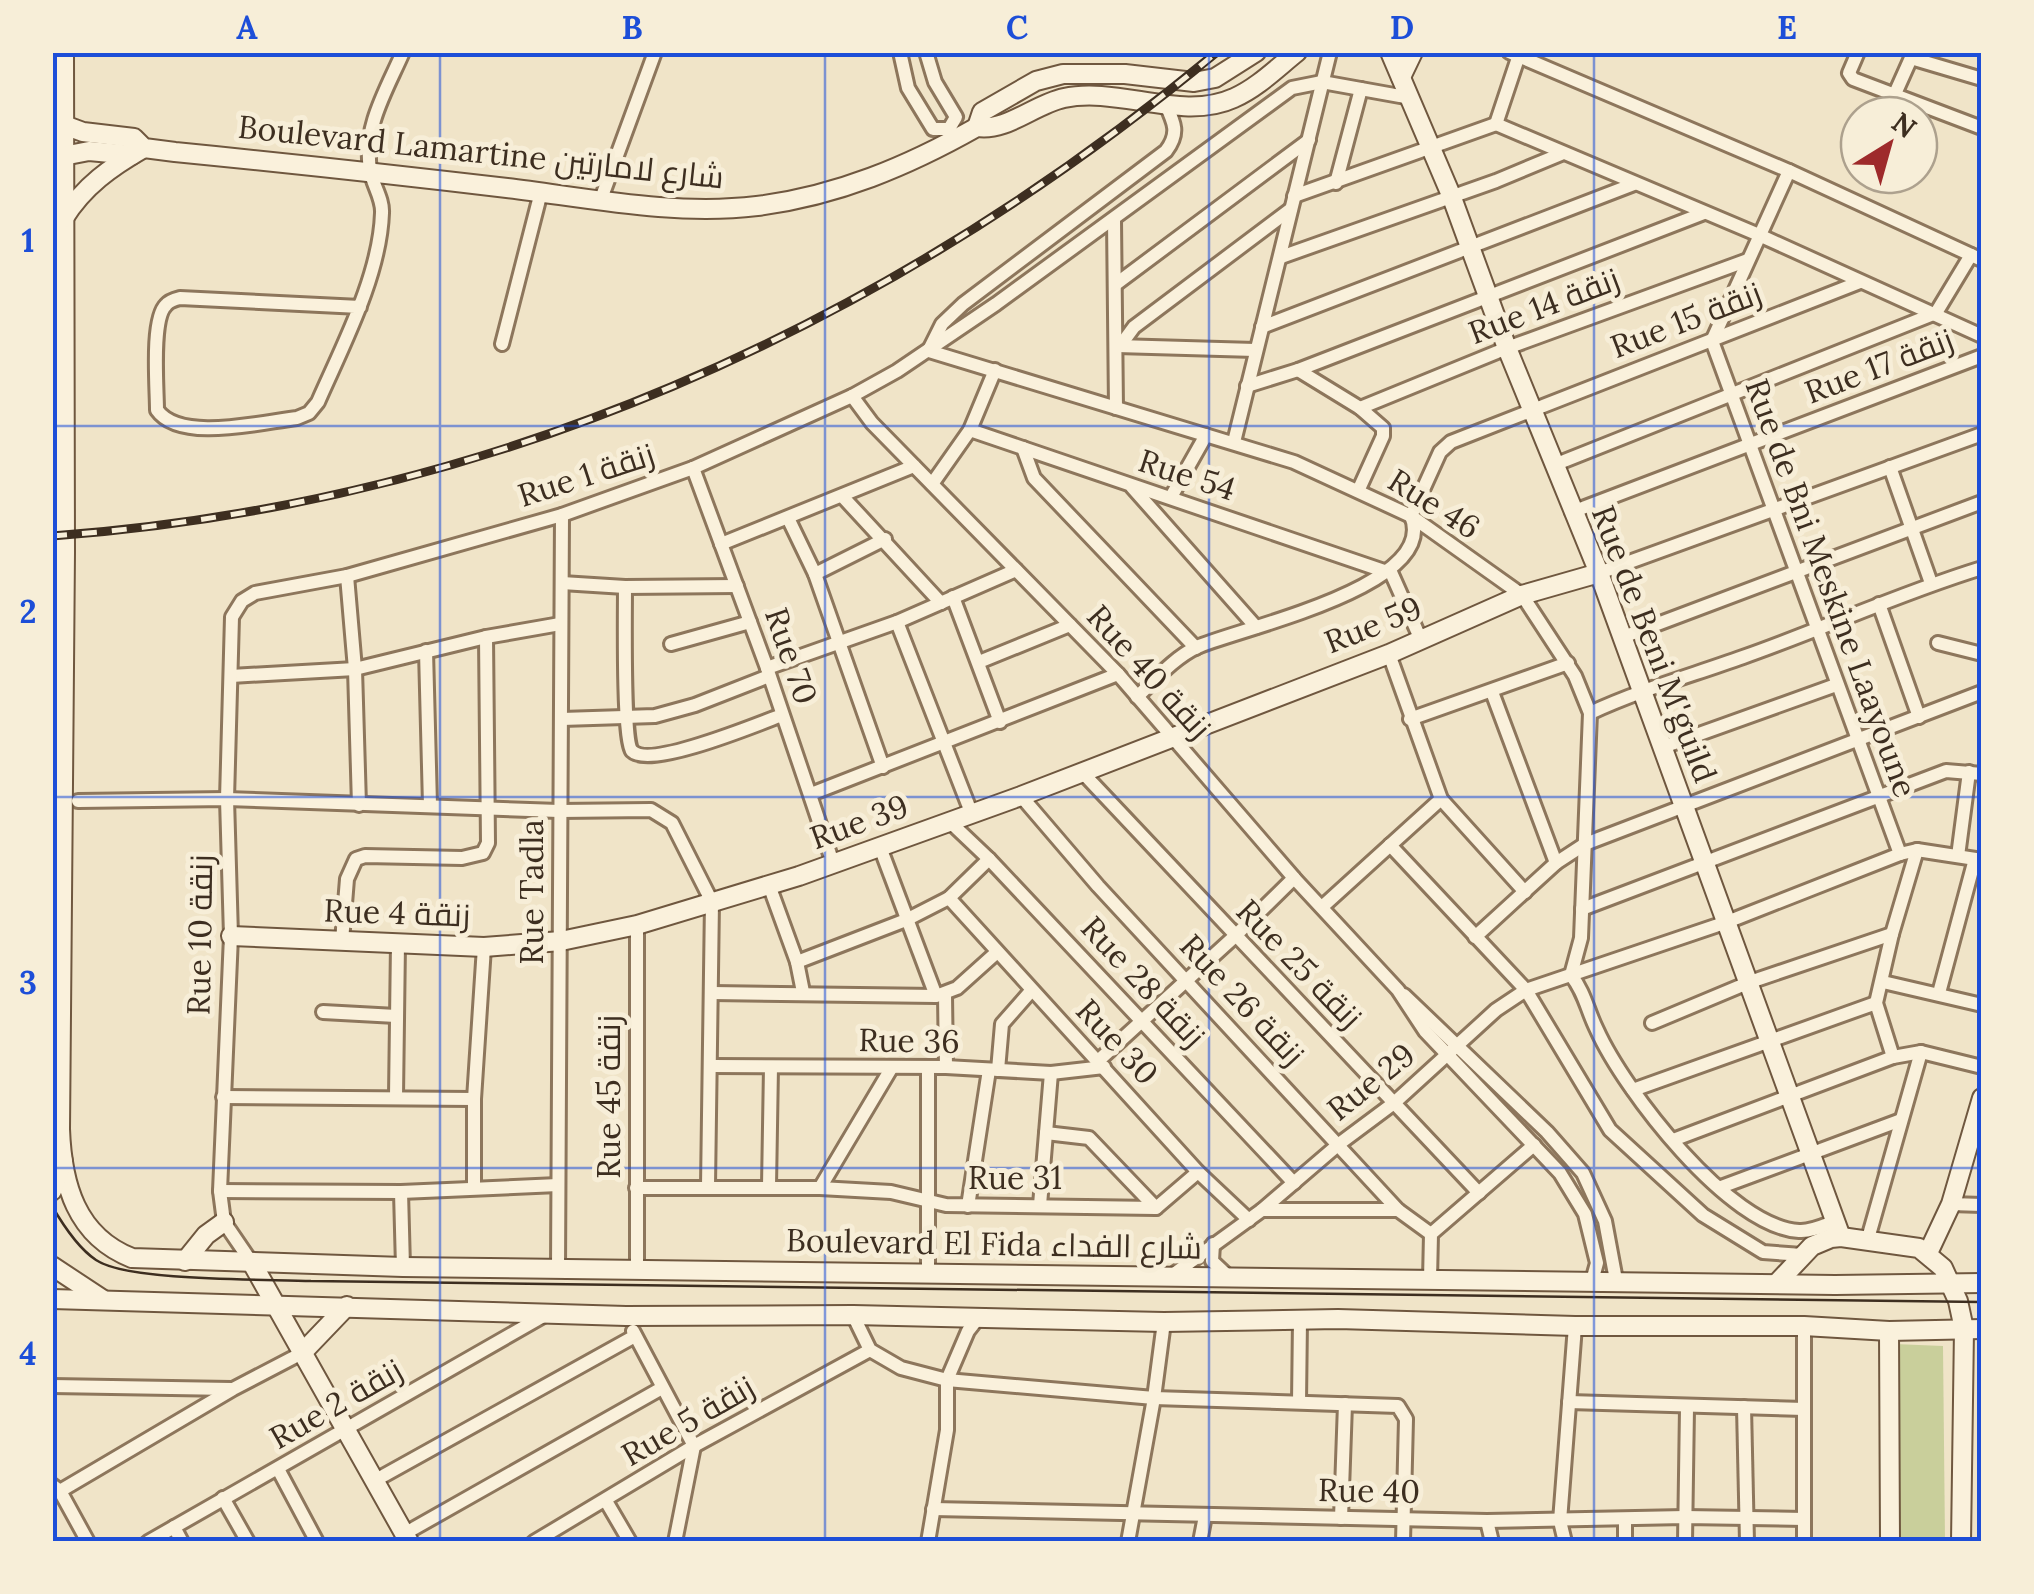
<svg xmlns="http://www.w3.org/2000/svg" width="2034" height="1594" font-family="Lora,Cairo,serif">
	<style>
		.green { fill: #c9cf9b }
		.lines { fill: none; stroke-linecap: round; stroke-linejoin: round }
		.street-casing { stroke: #8d765c; stroke-width: 18 }
		.secondary-casing { stroke: #6f573f; stroke-width: 22 }
		.street { stroke: #faf1dc; stroke-width: 12 }
		.secondary { stroke: #faf1dc; stroke-width: 18 }
		.tram { stroke: #3d2e20; stroke-width: 2.5 }
		.rail-casing { stroke: #3d2e20; stroke-width: 9 }
		.rail { stroke: #f7eed8; stroke-width: 5; stroke-dasharray: 15; stroke-linecap: butt }
		.grid { fill: none; stroke: #1d4ed8; stroke-width: 2.5; stroke-opacity: 0.55 }
		.labels { text-anchor: middle; stroke-width: 10; stroke-linejoin: round; paint-order: stroke }
		.street-label { font-size: 32px; fill: #3d2e20; stroke: #f7eed8 }
		.neatline { fill: none; stroke: #1d4ed8; stroke-width: 4 }
		.grid-label { font-size: 32px; text-anchor: middle; font-weight: bold; fill: #1d4ed8 }
	</style>
	<rect width="100%" height="100%" fill="#f0e4c8"/>
	<polygon class="green" points="1894,1344 1943,1346 1945,1541 1895,1541"/>
	<g class="lines">
		<defs>
			<g id="street">
				<polyline points="900,52 908,88 933,129 949,129"/>
				<polyline points="926,52 935,82 956,117 949,129"/>
				<polyline points="1509,52 1789,171 1982,260"/>
				<polyline points="1858,52 1849,73 1853,79 1982,128"/>
				<polyline points="1894,96 1911,58 1982,79"/>
				<polyline points="1496,124 1759,235 1982,336"/>
				<polyline points="1496,124 1520,52"/>
				<polyline points="1789,171 1712,341 1900,854"/>
				<polyline points="1336,183 1361,89"/>
				<polyline points="1294,196 1496,124"/>
				<polyline points="601,199 655,52"/>
				<polyline points="1114,220 1116,408"/>
				<polyline points="1281,257 1496,181 1561,154"/>
				<polyline points="1116,284 1309,140"/>
				<path d="M360 307 180 298C176 299 169 301 166 305 151 319 157 388 157 410 180 443 261 422 297 418L309 413 318 402C343 345 380 275 382 213 383 198 372 184 370 169 363 127 387 89 403 52"/>
				<polyline points="1936,313 1971,255"/>
				<polyline points="1262,327 1634,184"/>
				<polyline points="502,344 541,192"/>
				<polyline points="1117,346 1255,350"/>
				<polyline points="1120,346 1134,327 1291,209"/>
				<path d="M930 348 942 324 963 304 1166 151C1180 133 1174 122 1165 103"/>
				<polyline points="929,351 1294,462 1411,516 1522,595 1575,676 1590,713 1581,938 1571,975"/>
				<polyline points="1298,370 1360,408 1383,428 1383,436 1359,489"/>
				<polyline points="1247,386 1298,370 1704,213"/>
				<polyline points="852,396 872,423 1118,674 1294,878 1398,990 1425,1031 1560,1173 1585,1214 1597,1263 1592,1281"/>
				<polyline points="1360,408 1507,348 1748,260"/>
				<polyline points="970,430 1387,572"/>
				<polyline points="1234,442 1330,52"/>
				<polyline points="1023,448 1034,478 1196,648"/>
				<polyline points="1554,465 1936,313"/>
				<polyline points="1890,467 1931,583"/>
				<polyline points="693,468 767,668 833,863"/>
				<polyline points="932,484 970,430 995,370"/>
				<polyline points="1132,487 1256,627"/>
				<polyline points="843,497 941,603"/>
				<polyline points="1171,497 1206,435"/>
				<polyline points="1572,512 1982,356"/>
				<polyline points="788,518 815,574 883,767"/>
				<polyline points="721,544 914,466"/>
				<polyline points="1390,570 1421,640"/>
				<polyline points="1599,573 1982,434"/>
				<polyline points="815,574 885,539"/>
				<polyline points="347,576 355,669 359,805"/>
				<polyline points="562,583 625,587 737,586"/>
				<path d="M625 587C625 609 623 742 632 751 650 769 758 724 782 715"/>
				<polyline points="953,597 1000,722"/>
				<polyline points="1879,604 1919,717"/>
				<polyline points="897,622 971,812"/>
				<polyline points="1623,637 1982,502"/>
				<polyline points="1938,643 1982,654"/>
				<polyline points="671,644 750,622"/>
				<polyline points="426,651 430,805"/>
				<polyline points="1389,654 1441,799 1525,892"/>
				<polyline points="979,662 1070,625"/>
				<polyline points="767,668 897,622 1016,570"/>
				<polyline points="231,676 355,669 486,637 560,624"/>
				<polyline points="1492,692 1556,863"/>
				<path d="M1137 697C1155 680 1175 657 1197 647 1240 628 1441 586 1411 516L1440 452 1451 442 1860 282"/>
				<path d="M1590 713C1642 689 1690 676 1743 657 1823 629 1900 593 1982 568"/>
				<polyline points="562,719 655,716 695,705 769,676"/>
				<polyline points="1410,719 1568,663"/>
				<polyline points="1663,747 1836,685"/>
				<polyline points="1082,772 1479,1193"/>
				<polyline points="811,794 1118,674"/>
				<polyline points="1021,796 1098,886 1398,1210 1431,1234"/>
				<polyline points="78,801 227,799 559,811 651,810 672,823 712,902 708,1186"/>
				<polyline points="949,821 989,859 1294,1183"/>
				<polyline points="1390,845 1526,990 1610,1130 1703,1215 1763,1252 1802,1255"/>
				<polyline points="880,847 936,996"/>
				<polyline points="1958,856 1969,772"/>
				<polyline points="769,885 797,962 803,992"/>
				<polyline points="949,898 1198,1172 1249,1220"/>
				<polyline points="1322,907 1441,799"/>
				<polyline points="1582,909 1946,771 1982,774"/>
				<polyline points="1475,937 1556,863 1585,844 1982,692"/>
				<polyline points="342,941 347,879 356,859 365,856 462,858 483,853 488,843 486,637"/>
				<polyline points="797,962 906,920 949,898 989,859"/>
				<path d="M1571 975C1585 993 1587 1010 1597 1030 1624 1090 1729 1227 1799 1231 1811 1232 1825 1225 1836 1221"/>
				<polyline points="1883,982 1982,1005"/>
				<polyline points="712,993 936,996 957,988 996,953"/>
				<polyline points="1939,993 1975,859"/>
				<polyline points="945,995 946,1067"/>
				<polyline points="1404,995 1547,1132 1583,1173 1605,1221 1616,1280"/>
				<polyline points="323,1012 396,1016"/>
				<polyline points="1652,1023 1750,982 1892,934"/>
				<polyline points="1893,1057 1876,1003 1892,934 1917,850"/>
				<polyline points="1098,1061 1234,937 1294,878"/>
				<polyline points="712,1066 946,1067 1051,1073 1104,1067"/>
				<polyline points="998,1070 1002,1024 1031,991"/>
				<polyline points="1633,1090 1876,1003"/>
				<polyline points="223,1097 474,1099"/>
				<polyline points="396,1097 398,943"/>
				<polyline points="1046,1133 1089,1138 1156,1208"/>
				<polyline points="1673,1140 1893,1057 1921,1052 1982,1067"/>
				<polyline points="769,1186 771,1067"/>
				<polyline points="474,1187 474,1099 484,947"/>
				<polyline points="1721,1187 1901,1120"/>
				<polyline points="636,1188 820,1188 891,1192 946,1205 1156,1208 1198,1172"/>
				<polyline points="820,1188 892,1067"/>
				<polyline points="220,1191 401,1192 558,1185"/>
				<polyline points="401,1192 403,1267"/>
				<polyline points="1951,1204 1982,1205"/>
				<polyline points="1040,1205 1051,1073"/>
				<polyline points="968,1206 989,1070"/>
				<polyline points="1262,1210 1398,1210"/>
				<polyline points="1867,1242 1921,1052"/>
				<polyline points="1213,1244 1212,1261 1230,1278"/>
				<polyline points="252,1263 224,1222 220,1191 231,936 227,799 232,617 242,601 255,593 347,576 562,515 693,468 852,396 897,371 996,304 1292,88 1322,82 1411,98"/>
				<polyline points="558,1269 562,515"/>
				<polyline points="637,1269 637,925"/>
				<polyline points="928,1272 928,1067"/>
				<polyline points="1171,1276 1262,1210 1339,1144 1394,1103 1496,1010 1526,990 1727,922 1900,854 1917,850 1982,860"/>
				<polyline points="1430,1280 1431,1234 1534,1145"/>
				<polyline points="853,1315 870,1350 901,1368 947,1380 1154,1398 1398,1406 1406,1419 1403,1542"/>
				<polyline points="633,1331 694,1446 675,1542"/>
				<polyline points="52,1386 231,1389"/>
				<polyline points="1299,1402 1300,1320"/>
				<polyline points="1569,1402 1804,1409"/>
				<polyline points="1744,1407 1747,1542"/>
				<polyline points="278,1469 317,1542"/>
				<polyline points="374,1481 635,1336"/>
				<polyline points="52,1485 60,1491 88,1542"/>
				<polyline points="60,1491 233,1389 302,1353"/>
				<polyline points="223,1498 248,1542"/>
				<polyline points="606,1501 630,1542"/>
				<polyline points="933,1509 1487,1521 1685,1517 1804,1519"/>
				<polyline points="1341,1518 1345,1404"/>
				<polyline points="1487,1521 1492,1542"/>
				<polyline points="174,1527 182,1542"/>
				<polyline points="404,1534 662,1388"/>
				<polyline points="148,1542 545,1315"/>
				<polyline points="534,1542 694,1446 870,1350"/>
				<polyline points="928,1542 947,1430 947,1380 968,1331 979,1317"/>
				<polyline points="1128,1542 1154,1398 1164,1322"/>
				<polyline points="1200,1542 1205,1516"/>
				<polyline points="1565,1542 1560,1521 1575,1326"/>
				<polyline points="1625,1542 1625,1519"/>
				<polyline points="1685,1542 1687,1408"/>
				<polyline points="1804,1542 1804,1326"/>
			</g>
			<g id="secondary">
				<path d="M64 52 65 552 60 1129C62 1184 76 1236 132 1258L403 1267 1835 1285 1982 1283"/>
				<polyline points="1390,52 1451,195 1507,348 1599,573 1841,1237"/>
				<polyline points="1401,77 1413,52"/>
				<path d="M56 122 83 132 134 138 144 148 175 152C286 163 397 175 507 188 589 198 675 216 757 206 837 196 908 166 977 127 1006 132 1035 104 1064 98 1118 86 1182 122 1234 98 1257 88 1277 68 1297 52"/>
				<polyline points="977,127 982,112 1036,81 1063,74 1125,74 1194,82 1215,78 1256,52"/>
				<polyline points="58,157 89,151 132,155"/>
				<path d="M64 218C84 186 111 167 144 148"/>
				<polyline points="231,936 484,947 561,941 637,925 799,876 1021,796 1389,654 1522,595 1599,573"/>
				<polyline points="52,1191 63,1161"/>
				<polyline points="1928,1253 1951,1204 1982,1098"/>
				<polyline points="185,1261 206,1235 224,1222"/>
				<polyline points="252,1263 409,1542"/>
				<polyline points="52,1266 102,1299"/>
				<polyline points="1778,1282 1812,1246 1831,1238 1841,1237 1919,1248 1943,1268 1958,1301 1964,1329 1961,1542"/>
				<polyline points="52,1299 626,1316 853,1315 1164,1322 1338,1319 1575,1326 1804,1326 1889,1331 1982,1329"/>
				<polyline points="1889,1331 1890,1542"/>
				<polyline points="302,1353 347,1306"/>
			</g>
		</defs>
		<use href="#street" class="street-casing"/>
		<use href="#secondary" class="secondary-casing"/>
		<use href="#street" class="street"/>
		<use href="#secondary" class="secondary"/>
		<g class="tram">
			<polyline points="52,160 52,411"/>
			<polyline points="52,558 52,885"/>
			<path d="M52 1206C63 1225 78 1248 96 1260 129 1282 266 1279 311 1281L1982 1302"/>
		</g>
		<defs>
			<path id="rail" d="M52 536C490 504 881 330 1217 52"/>
		</defs>
		<use href="#rail" class="rail-casing"/>
		<use href="#rail" class="rail"/>
	</g>
	<path class="grid" d="M440 52V1542M825 52V1542M1209 52V1542M1594 52V1542M52 426H1982M52 797H1982M52 1168H1982"/>
	<g class="labels">
		<g class="street-label">
			<text transform="translate(481 152) rotate(6)" y="11">Boulevard Lamartine شارع لامارتين</text>
			<text transform="translate(1544 306) rotate(-21)" y="11">Rue 14 زنقة</text>
			<text transform="translate(1686 320) rotate(-21)" y="11">Rue 15 زنقة</text>
			<text transform="translate(1879 366) rotate(-21)" y="11">Rue 17 زنقة</text>
			<text transform="translate(586 475) rotate(-18)" y="11">Rue 1 زنقة</text>
			<text transform="translate(1187 475) rotate(18)" y="11">Rue 54</text>
			<text transform="translate(1434 504) rotate(32)" y="11">Rue 46</text>
			<text transform="translate(1831 588) rotate(70)" y="11">Rue de Bni Meskine Laayoune</text>
			<text transform="translate(1373 625) rotate(-22)" y="11">Rue 59</text>
			<text transform="translate(1654 644) rotate(69)" y="11">Rue de Beni M'guild</text>
			<text transform="translate(791 656) rotate(71)" y="11">Rue 70</text>
			<text transform="translate(1149 672) rotate(48)" y="11">Rue 40 زنقة</text>
			<text transform="translate(859 822) rotate(-20)" y="11">Rue 39</text>
			<text transform="translate(532 892) rotate(-90)" y="11">Rue Tadla</text>
			<text transform="translate(397 913) rotate(2)" y="11">Rue 4 زنقة</text>
			<text transform="translate(200 935) rotate(-89)" y="11">Rue 10 زنقة</text>
			<text transform="translate(1299 964) rotate(46)" y="11">Rue 25 زنقة</text>
			<text transform="translate(1143 982) rotate(47)" y="11">Rue 28 زنقة</text>
			<text transform="translate(1242 1000) rotate(47)" y="11">Rue 26 زنقة</text>
			<text transform="translate(909 1041) rotate(1)" y="11">Rue 36</text>
			<text transform="translate(1117 1042) rotate(47)" y="11">Rue 30</text>
			<text transform="translate(1371 1082) rotate(-39)" y="11">Rue 29</text>
			<text transform="translate(609 1097) rotate(-90)" y="11">Rue 45 زنقة</text>
			<text x="1015" y="1189">Rue 31</text>
			<text transform="translate(994 1244) rotate(1)" y="11">Boulevard El Fida شارع الفداء</text>
			<text transform="translate(336 1404) rotate(-30)" y="11">Rue 2 زنقة</text>
			<text transform="translate(688 1421) rotate(-30)" y="11">Rue 5 زنقة</text>
			<text transform="translate(1369 1491) rotate(1)" y="11">Rue 40</text>
		</g>
	</g>
	<rect width="2034" height="1594" fill="none" stroke="#f7eed8" stroke-width="110"/>
	<g transform="translate(1889 145) rotate(37)"><circle r="48" fill="#f7eed8" stroke="#ada18e" stroke-width="2.5"/>
	<path d="M0-8L18 38L0 25L-18 38Z" fill="#9e2a2b"/>
	<text y="-15" font-size="28" font-weight="bold" text-anchor="middle" fill="#3d2e20">N</text>
	</g>
	<rect x="55" y="55" width="1924" height="1484" class="neatline"/>
	<g class="grid-label">
		<text x="247" y="39">A</text>
		<text x="632" y="39">B</text>
		<text x="1017" y="39">C</text>
		<text x="1402" y="39">D</text>
		<text x="1787" y="39">E</text>
		<text x="28" y="252">1</text>
		<text x="28" y="623">2</text>
		<text x="28" y="994">3</text>
		<text x="28" y="1365">4</text>
	</g>
</svg>
